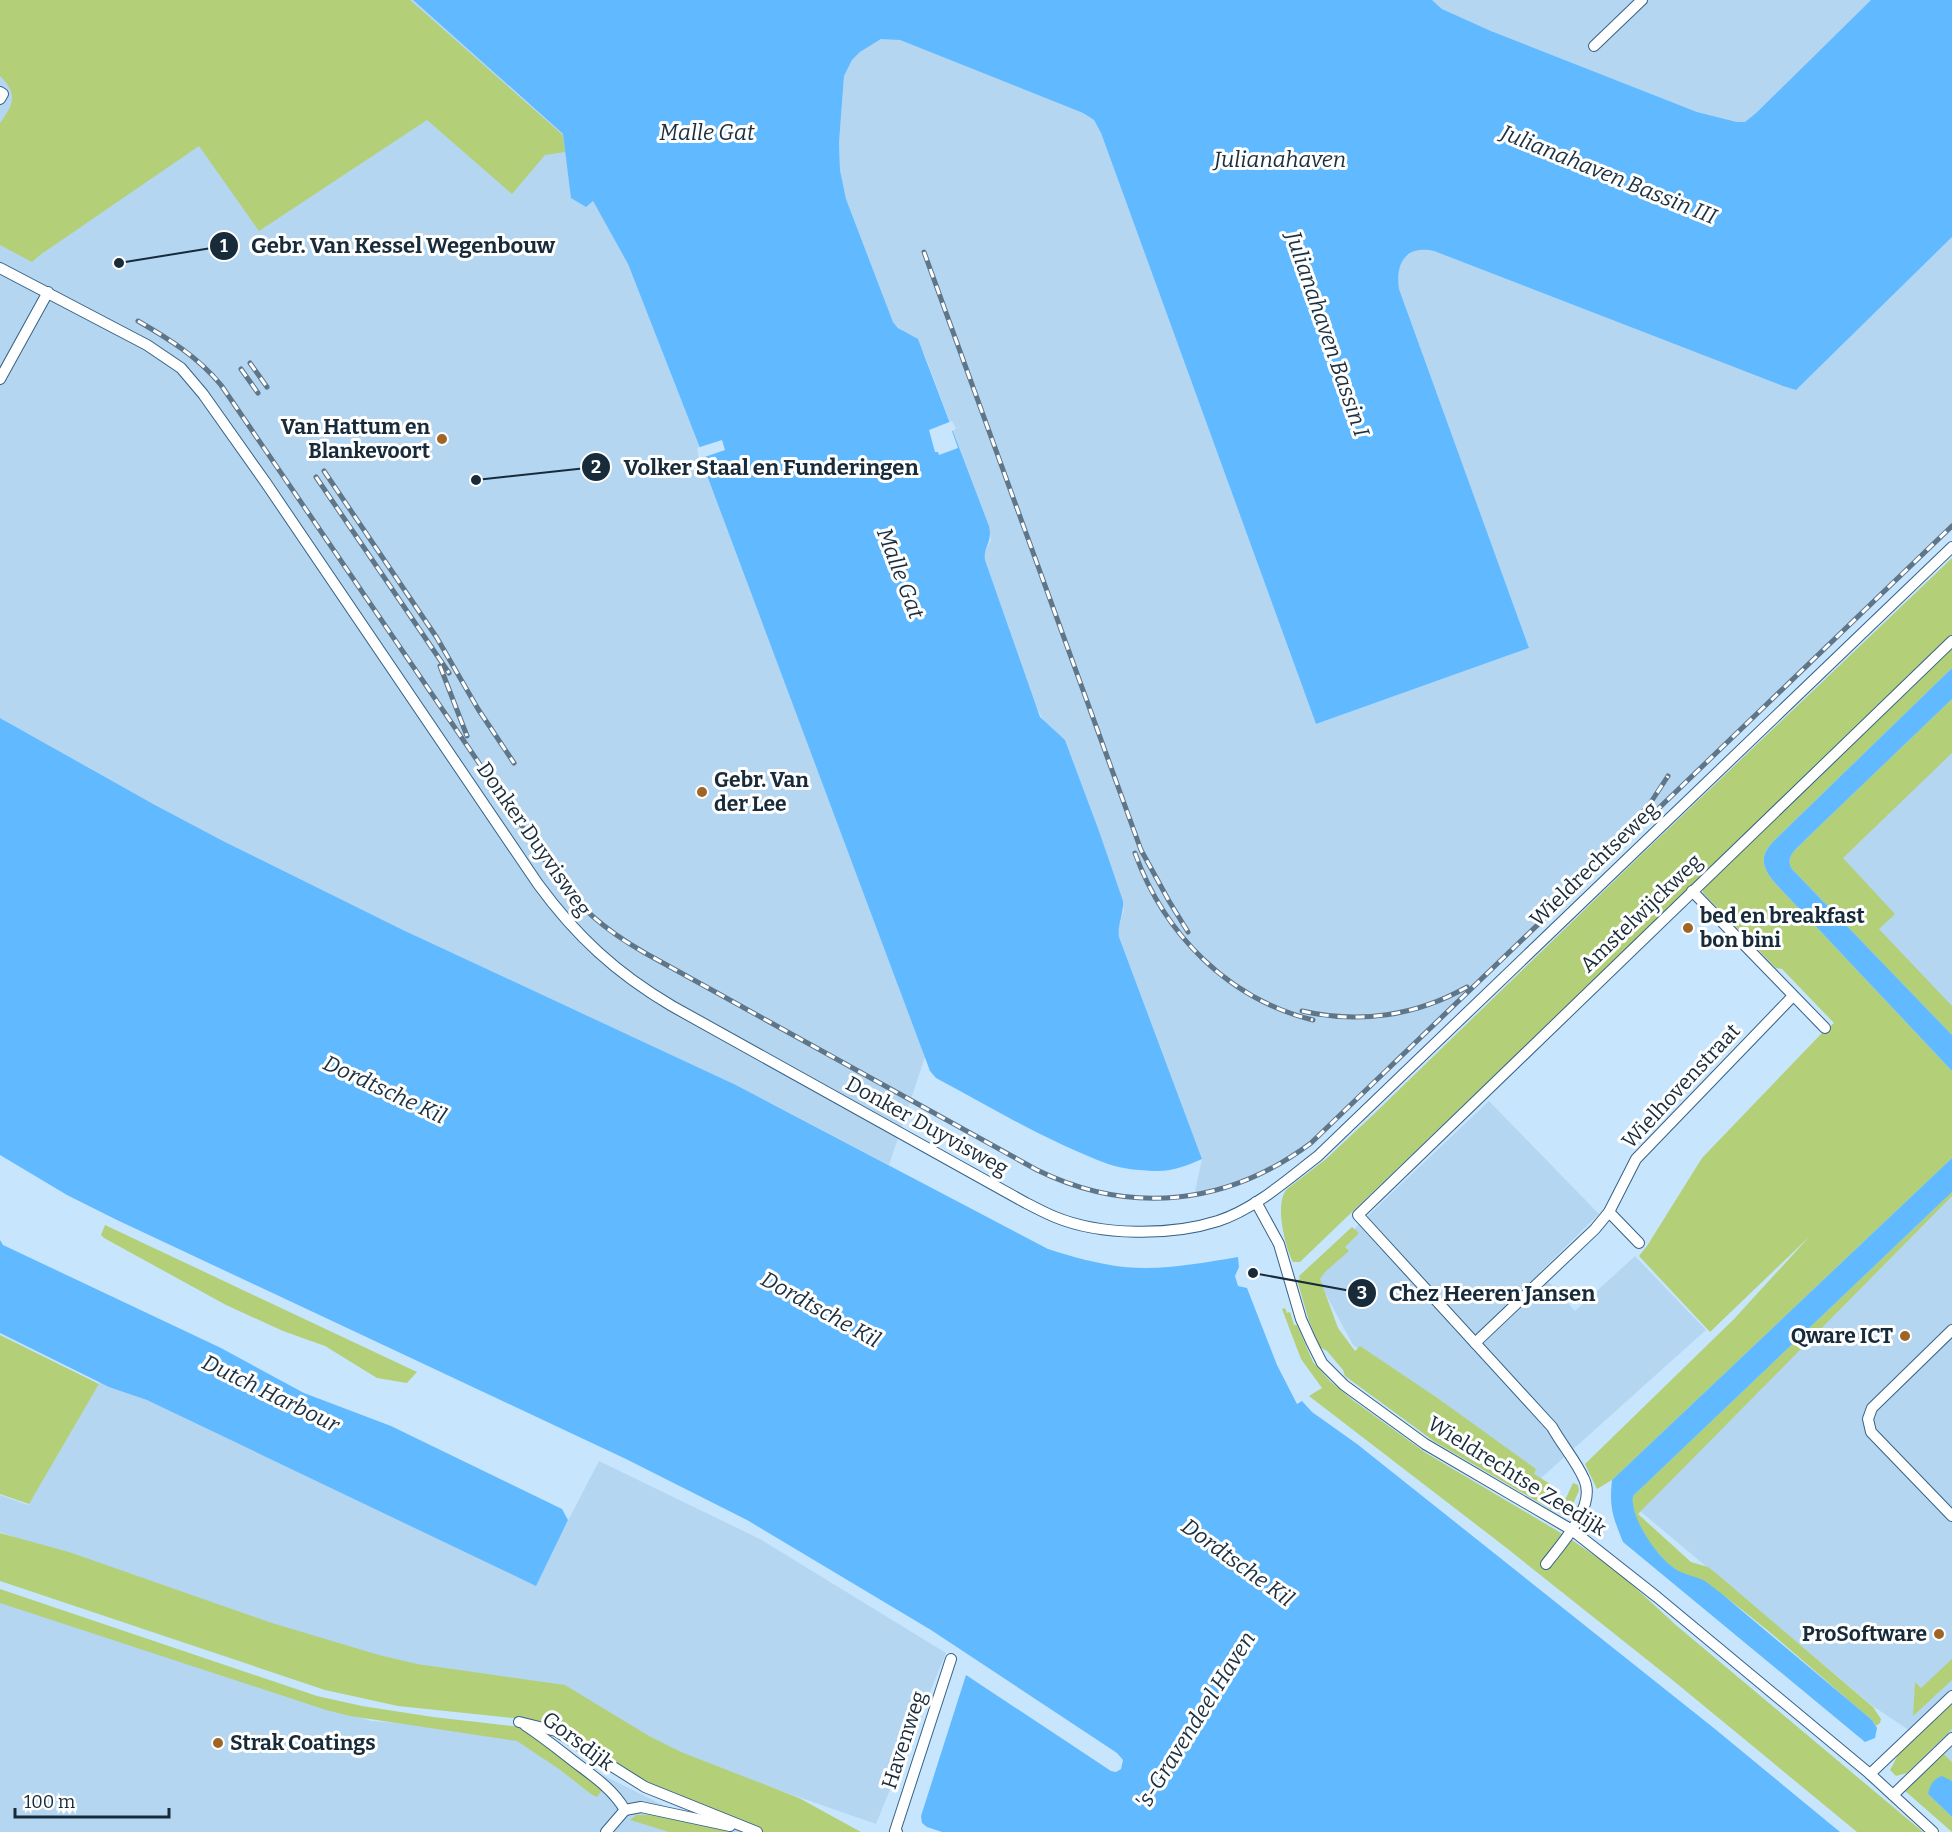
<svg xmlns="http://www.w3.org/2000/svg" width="1952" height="1832" font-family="Bitter,serif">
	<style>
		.built { fill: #b5d6f1 }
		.green { fill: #b3d078 }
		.water { fill: #61baff }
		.pier { fill: #c8e5fe }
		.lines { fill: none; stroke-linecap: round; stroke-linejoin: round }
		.minor-casing { stroke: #356286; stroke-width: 12 }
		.minor { stroke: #fff; stroke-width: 10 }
		.rail-casing { stroke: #5f7689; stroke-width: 5 }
		.rail { stroke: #fff; stroke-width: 3; stroke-dasharray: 9; stroke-linecap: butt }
		.poi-dot { fill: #a06525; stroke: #fff; stroke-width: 2 }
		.labels { text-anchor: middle; stroke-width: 6; stroke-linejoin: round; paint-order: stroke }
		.poi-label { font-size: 21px; font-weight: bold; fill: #182b3a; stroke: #fff; text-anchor: end }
		.street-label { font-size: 21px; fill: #182b3a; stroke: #fff }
		.water-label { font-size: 22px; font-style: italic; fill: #1b2f3f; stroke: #fff }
		.leader { fill: none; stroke: #182b3a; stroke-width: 2 }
		.callout-dot { fill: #182b3a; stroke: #fff; stroke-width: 2 }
		.mark-label { font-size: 18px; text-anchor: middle; font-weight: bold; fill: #fff }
		.callout-label { font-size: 22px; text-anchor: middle; font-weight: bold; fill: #182b3a; stroke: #fff; stroke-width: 6; stroke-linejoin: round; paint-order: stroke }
	</style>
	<rect width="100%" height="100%" fill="#c8e5fe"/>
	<g class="built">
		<polygon points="0,0 413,0 563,135 593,201 628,264 700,448 702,462 925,1057 889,1165 736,1085 403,930 225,842 155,805 0,718"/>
		<polygon points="1432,0 1871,0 1756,113 1745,122 1737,122 1697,112 1491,31 1442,9"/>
		<polygon points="889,38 900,40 1083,113 1094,120 1101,133 1316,724 1529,648 1399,289 1397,275 1400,264 1405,257 1414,251 1422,249 1434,251 1796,390 1952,237 1952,526 1331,1124 1295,1154 1268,1170 1194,1196 1202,1159 1119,937 1117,928 1124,910 1099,831 1065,740 1045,724 1035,704 985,560 984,553 991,540 989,526 924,353 893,322 846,199 840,170 839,143 844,76 852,60 860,52 881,39"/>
		<polygon points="1952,738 1952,1020 1814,871"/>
		<polygon points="1489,1101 1599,1214 1540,1272 1575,1311 1635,1256 1706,1330 1540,1479 1353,1345 1317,1278 1357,1226"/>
		<polygon points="1952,1191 1952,1762 1942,1752 1874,1707 1640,1511"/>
		<polygon points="109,1367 537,1580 599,1461 760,1539 946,1653 876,1824 638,1741 387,1668 0,1532 0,1495 28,1505"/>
		<polygon points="0,1602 371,1721 514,1731 671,1809 765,1832 0,1832"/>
	</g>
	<g class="green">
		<path d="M0 0H410L563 135 565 152 545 155 512 194 427 120 259 231 199 146 40 255 32 262 0 245V123C14 104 18 94 0 76Z"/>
		<path d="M1952 558V635L1300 1262H1293C1285 1247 1274 1203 1287 1189L1326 1159 1374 1114 1641 855Z"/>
		<path d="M1952 647V668L1784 831C1764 850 1755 859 1775 883L1952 1071V1158L1612 1480 1597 1489 1585 1464 1734 1319 1809 1237 1710 1332 1639 1256 1647 1246 1702 1158 1820 1035 1834 1023 1782 969 1776 968 1703 893V887Z"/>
		<path d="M1952 699V753L1843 858 1895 914 1879 929 1952 1006V1035L1792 869C1784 856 1798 848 1806 839Z"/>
		<path d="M1952 1192V1196L1638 1514 1691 1562 1708 1567 1717 1574 1873 1707 1881 1719 1880 1723 1876 1726 1872 1720C1823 1679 1775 1634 1724 1596 1708 1584 1687 1580 1672 1567 1654 1551 1630 1521 1633 1496Z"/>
		<polygon points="105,1225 417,1372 407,1383 377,1378 325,1346 283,1331 226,1305 104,1238 101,1235"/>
		<polygon points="1352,1227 1359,1233 1345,1247 1349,1251 1325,1272 1320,1279 1338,1328 1355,1351 1360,1346 1436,1397 1536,1469 1534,1474 1552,1485 1548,1491 1566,1498 1573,1483 1578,1485 1579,1491 1572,1506 1559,1511 1552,1510 1435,1442 1345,1376 1343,1370 1327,1351 1320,1347 1309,1321 1297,1280 1300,1279 1299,1276"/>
		<polygon points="1285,1308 1287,1313 1290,1312 1294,1325 1297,1325 1313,1362 1331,1382 1354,1401 1426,1453 1566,1536 1617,1571 1677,1626 1923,1832 1857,1832 1670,1678 1504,1546 1309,1396 1322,1388 1301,1359 1282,1309"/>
		<polygon points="0,1335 99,1384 29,1504 0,1494"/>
		<polygon points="0,1533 69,1552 272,1623 379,1655 417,1664 565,1685 649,1736 681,1752 799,1798 861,1832 758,1832 642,1781 552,1724 540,1721 398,1706 325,1690 0,1581"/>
		<polygon points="0,1589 317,1696 362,1706 433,1717 521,1727 603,1789 597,1797 591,1794 559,1769 517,1741 350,1716 326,1710 0,1603"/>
		<polygon points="1952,1659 1952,1680 1913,1716 1915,1682 1921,1688"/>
		<polygon points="1952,1703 1952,1729 1907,1773 1896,1776 1890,1770 1898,1755"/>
		<polygon points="1943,1753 1952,1762 1952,1781 1950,1780 1928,1794 1952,1817 1952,1832 1904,1790"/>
		<polygon points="636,1815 651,1815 732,1832 669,1832 630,1820"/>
	</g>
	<g class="water">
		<path d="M413 0H1432L1442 9 1491 31 1697 112 1737 122H1745L1756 113 1871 0H1952V237L1796 390 1783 386 1434 251C1406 245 1395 263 1399 289L1529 648 1316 724 1101 133 1094 120 1083 113 900 40 881 39 860 52 852 60 844 76 839 143 840 170 846 199 893 322 898 328 918 339 989 526C993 543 983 546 985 560L1040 717 1065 740 1099 831 1123 901C1124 914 1117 924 1119 937L1202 1159C1188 1165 1174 1171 1158 1171 1143 1171 1123 1169 1108 1164 1048 1142 992 1108 936 1078L930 1071 702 462 700 448 628 264 593 201 586 207 571 198 563 134Z"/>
		<path d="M1952 668V699L1806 839C1798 848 1784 856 1792 869L1952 1035V1071L1775 883C1755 859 1764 850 1784 831Z"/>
		<path d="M0 718 155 805 225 842 403 930 736 1085 1048 1249C1073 1257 1098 1264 1124 1267 1162 1271 1201 1263 1238 1257L1239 1267 1235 1276 1238 1286 1247 1288 1277 1365 1297 1404 1302 1401 1312 1412 1357 1444 1715 1729 1840 1832H942L927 1827 922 1823 921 1816 966 1675 1111 1771 1116 1772 1121 1769 1123 1760 1117 1753 931 1630 747 1520 626 1459 117 1220 67 1195 0 1155Z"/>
		<path d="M1952 1158V1192L1633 1496C1630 1519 1658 1558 1677 1570 1685 1575 1695 1576 1703 1580 1710 1584 1716 1590 1722 1594L1872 1720 1877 1728 1875 1738 1865 1742 1623 1542C1613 1517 1609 1508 1612 1480Z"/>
		<polygon points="0,1240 3,1245 221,1348 304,1393 391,1426 562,1509 568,1520 536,1586 147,1400 109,1387 0,1333"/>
		<path d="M1942 1776 1952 1781V1817L1928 1794C1930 1784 1934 1779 1942 1776Z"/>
	</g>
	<g class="pier">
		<polygon points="952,421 956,429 952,431 958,448 939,455 938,452 935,452 929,430"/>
		<polygon points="722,440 725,450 699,459 697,448"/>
	</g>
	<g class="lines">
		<defs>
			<g id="minor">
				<polyline points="1594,46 1642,0"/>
				<polyline points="0,92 3,94 0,99"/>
				<path d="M0 268 147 345 181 368 203 394 266 483 538 884C576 936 616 973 672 1006L1026 1203C1036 1208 1045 1213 1055 1217 1101 1236 1171 1236 1218 1221 1255 1209 1288 1179 1318 1156L1952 547"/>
				<polyline points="0,379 48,292"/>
				<polyline points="1692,891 1825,1028"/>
				<polyline points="1256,1202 1279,1244 1301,1319 1311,1341 1322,1363 1344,1385 1425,1444 1572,1530 1657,1597 1870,1774 1933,1832"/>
				<polyline points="1609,1212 1639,1243"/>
				<polyline points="1952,1330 1872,1408 1868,1419 1871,1432 1952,1516"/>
				<polyline points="1475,1343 1595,1229 1609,1212 1636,1159 1793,996"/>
				<path d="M1546 1564C1562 1543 1597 1506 1584 1479 1576 1461 1562 1445 1552 1427L1358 1215 1952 641"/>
				<polyline points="519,1722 556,1731 645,1787 757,1832"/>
				<path d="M525 1725C540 1735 553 1745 567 1756 588 1773 611 1786 625 1810L641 1807 730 1826"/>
				<polyline points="1870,1774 1952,1696"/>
				<polyline points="1893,1795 1952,1738"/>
				<polyline points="606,1832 625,1810"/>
				<polyline points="897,1832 895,1831 951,1659"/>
			</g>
		</defs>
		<use href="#minor" class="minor-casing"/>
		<use href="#minor" class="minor"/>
		<defs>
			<g id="rail">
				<polyline points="924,252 1141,850 1169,901 1188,932"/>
				<path d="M138 321C169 339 198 357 221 385L552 870C579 908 605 930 645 953L1037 1170C1131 1216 1228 1205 1311 1143L1952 526"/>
				<polyline points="250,363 267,387"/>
				<polyline points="241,369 258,393"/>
				<polyline points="324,471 437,638 478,709 514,763"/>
				<polyline points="316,477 449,673"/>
				<polyline points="440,666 467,736"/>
				<polyline points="1635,821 1651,802 1668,776"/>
				<path d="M1135 853C1164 934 1228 999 1313 1020"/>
				<path d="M1302 1011C1359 1024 1416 1016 1467 987"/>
			</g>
		</defs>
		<use href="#rail" class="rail-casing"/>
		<use href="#rail" class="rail"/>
	</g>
	<g class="poi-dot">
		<circle cx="442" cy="439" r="6"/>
		<circle cx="702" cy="792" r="6"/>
		<circle cx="1688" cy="928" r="6"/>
		<circle cx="1905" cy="1336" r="6"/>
		<circle cx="1939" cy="1634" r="6"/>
		<circle cx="218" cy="1743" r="6"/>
	</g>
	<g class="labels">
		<g class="poi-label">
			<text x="430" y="434">Van Hattum en<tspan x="430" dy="24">Blankevoort</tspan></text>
			<text x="714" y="787" text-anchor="start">Gebr. Van<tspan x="714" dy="24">der Lee</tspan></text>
			<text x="1700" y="923" text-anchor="start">bed en breakfast<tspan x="1700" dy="24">bon bini</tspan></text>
			<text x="1893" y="1343">Qware ICT</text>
			<text x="1927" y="1641">ProSoftware</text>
			<text x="230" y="1750" text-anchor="start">Strak Coatings</text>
		</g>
		<g class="street-label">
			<text transform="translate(534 839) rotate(55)" y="7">Donker Duyvisweg</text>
			<text transform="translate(1594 864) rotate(-44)" y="7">Wieldrechtseweg</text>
			<text transform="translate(1641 913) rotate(-44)" y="7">Amstelwijckweg</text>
			<text transform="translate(1681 1086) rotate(-47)" y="7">Wielhovenstraat</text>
			<text transform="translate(927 1126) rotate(29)" y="7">Donker Duyvisweg</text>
			<text transform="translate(1517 1476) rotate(32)" y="7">Wieldrechtse Zeedijk</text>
			<text transform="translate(904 1740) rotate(-72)" y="7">Havenweg</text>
			<text transform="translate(578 1741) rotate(37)" y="7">Gorsdijk</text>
		</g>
		<g class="water-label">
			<text x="707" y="140">Malle Gat</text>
			<text x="1280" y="167">Julianahaven</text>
			<text transform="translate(1609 174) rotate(22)" y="8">Julianahaven Bassin III</text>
			<text transform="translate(1328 334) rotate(71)" y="8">Julianahaven Bassin I</text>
			<text transform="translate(901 573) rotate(69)" y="8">Malle Gat</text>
			<text transform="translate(385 1089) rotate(25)" y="8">Dordtsche Kil</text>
			<text transform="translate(821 1309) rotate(29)" y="8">Dordtsche Kil</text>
			<text transform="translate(271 1393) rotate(26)" y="8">Dutch Harbour</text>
			<text transform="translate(1238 1562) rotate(36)" y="8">Dordtsche Kil</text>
			<text transform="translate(1195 1720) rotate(-58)" y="8">'s-Gravendeel Haven</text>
		</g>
	</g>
	<path class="leader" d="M119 263L224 246M476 480L596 467M1253 1273L1362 1293"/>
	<g class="callout-dot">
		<circle cx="119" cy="263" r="6"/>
		<circle cx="476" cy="480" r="6"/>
		<circle cx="1253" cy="1273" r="6"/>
		<circle cx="224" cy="246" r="15"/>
		<circle cx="596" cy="467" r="15"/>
		<circle cx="1362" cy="1293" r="15"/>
	</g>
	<g class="mark-label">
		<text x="224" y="252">1</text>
		<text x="596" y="473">2</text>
		<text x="1362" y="1299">3</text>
	</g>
	<g class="callout-label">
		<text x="403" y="253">Gebr. Van Kessel Wegenbouw</text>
		<text x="771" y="475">Volker Staal en Funderingen</text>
		<text x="1492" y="1301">Chez Heeren Jansen</text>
	</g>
	<path d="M15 1808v9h154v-9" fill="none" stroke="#182b3a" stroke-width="3"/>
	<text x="24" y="1808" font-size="18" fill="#182b3a" stroke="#ffffff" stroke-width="4.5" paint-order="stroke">100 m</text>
</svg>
